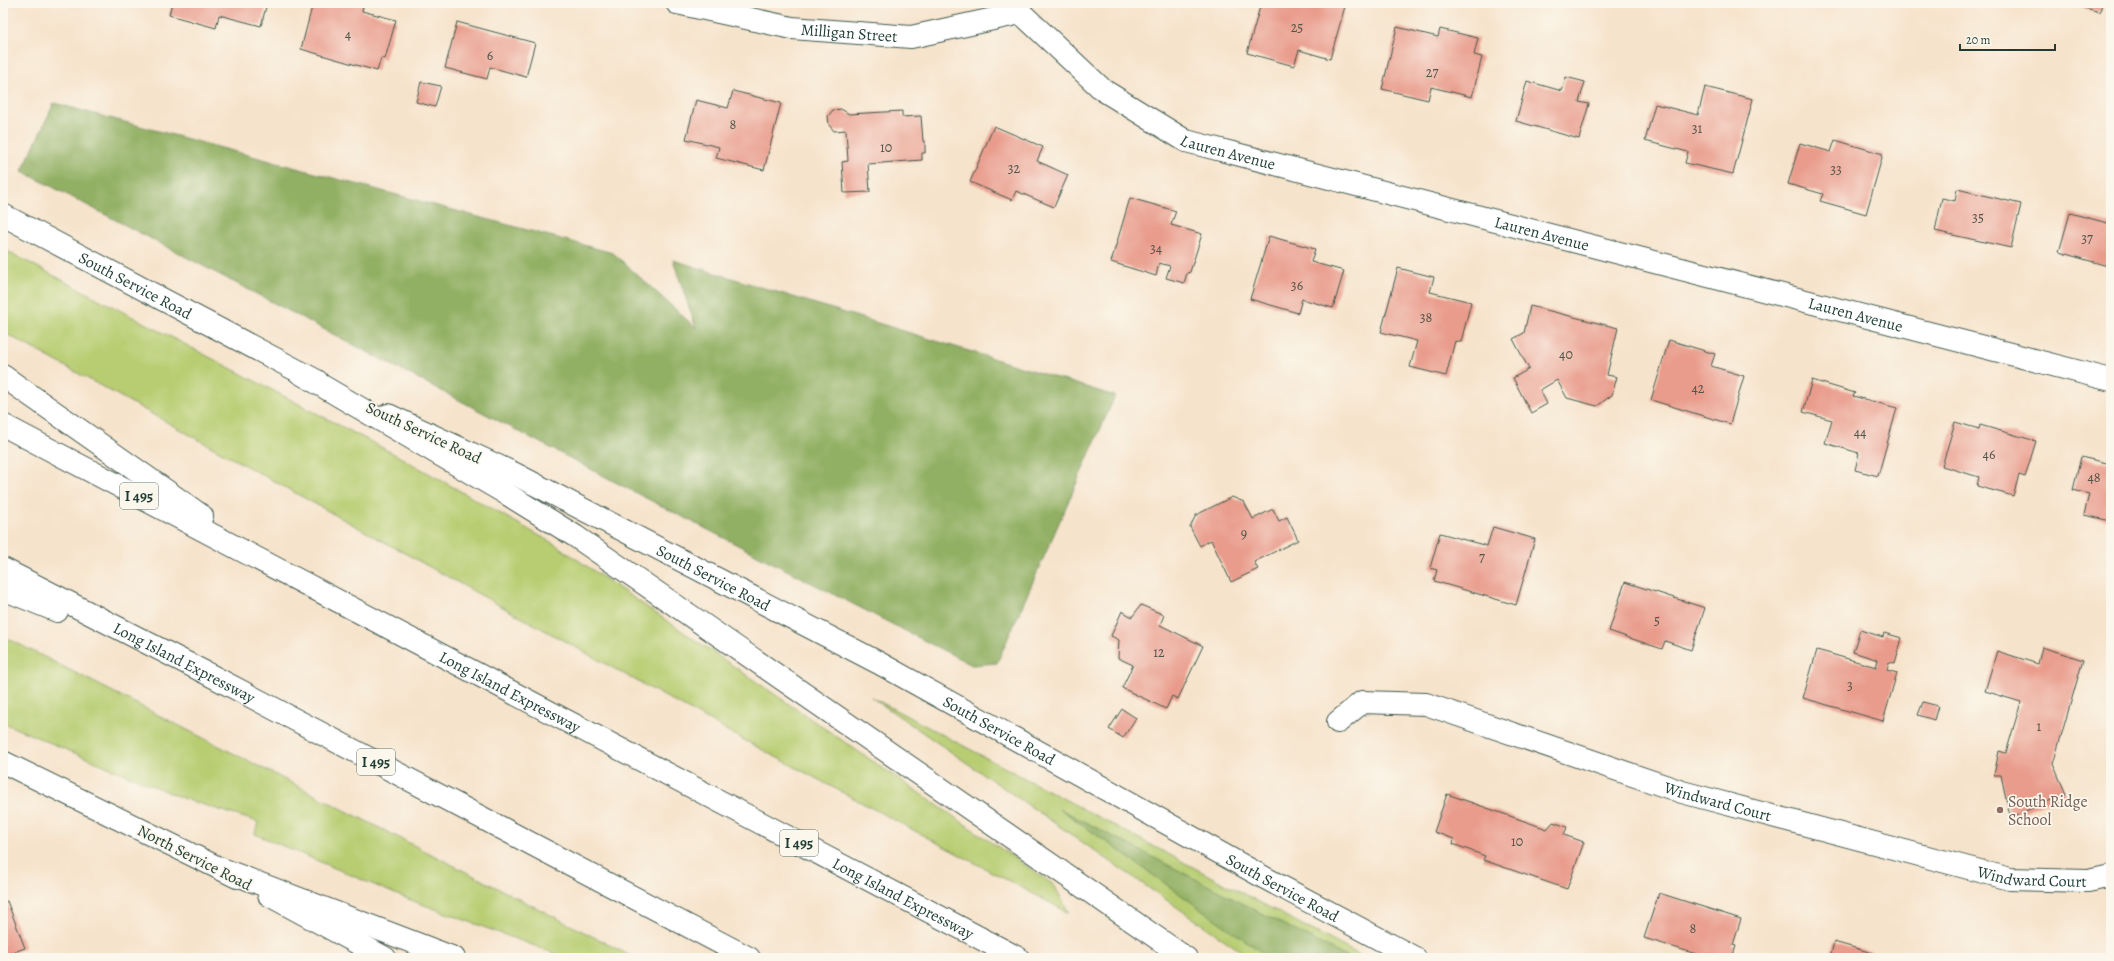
<svg xmlns="http://www.w3.org/2000/svg" width="2114" height="961" font-family="Alegreya,serif">
	<style>
		.green { fill: #b8cd72; stroke: #6c8553 }
		.forest { fill: #92b064; stroke: #58764c }
		.building { fill: #e99c8c }
		.lines { fill: none; stroke-linecap: round; stroke-linejoin: round }
		.street-casing { stroke: #3f564b; stroke-width: 24 }
		.secondary-casing { stroke: #3f564b; stroke-width: 24 }
		.highway-casing { stroke: #3f564b; stroke-width: 24 }
		.street { stroke: #fff; stroke-width: 22 }
		.secondary { stroke: #fff; stroke-width: 22 }
		.highway { stroke: #fff; stroke-width: 22 }
		.education-dot { fill: #8d6e63; stroke: #fbf7ec; stroke-width: 1.5 }
		.labels { text-anchor: middle; stroke-width: 3.5; stroke-linejoin: round; paint-order: stroke }
		.number-label { font-size: 14px; fill: #52554a }
		.shield { fill: #fbf7ec; stroke: #61756b; stroke-width: 1 }
		.shield-label { font-size: 15px; font-weight: bold; fill: #1f3d34 }
		.street-label { font-size: 16px; fill: #1f3d34; stroke: #fbf7ec }
		.education-label { font-size: 16px; fill: #785e54; stroke: #fbf7ec; text-anchor: start }
	</style>
	<rect width="100%" height="100%" fill="#fbf7ec"/>
	<filter id="ink" filterUnits="userSpaceOnUse"><feTurbulence type="fractalNoise" baseFrequency=".025" numOctaves="2"/><feDisplacementMap in="SourceGraphic" scale="8" xChannelSelector="R" yChannelSelector="G"/><feConvolveMatrix kernelMatrix="1 2 1 2 8 2 1 2 1" color-interpolation-filters="sRGB"/></filter>
	<filter id="wash" filterUnits="userSpaceOnUse"><feTurbulence type="fractalNoise" baseFrequency=".012" numOctaves="4" result="noise"/><feDisplacementMap in="SourceGraphic" scale="16" xChannelSelector="R" yChannelSelector="G"/><feGaussianBlur stdDeviation="0.9" result="paint"/><feColorMatrix in="noise" values="0 0 0 0 0 0 0 0 0 0 0 0 0 0 0 0 0 1.4 0 .05"/><feComposite in="paint" operator="in"/></filter>
	<g filter="url(#wash)">
		<rect width="100%" height="100%" fill="#f6e3cb"/>
		<g class="green">
			<polygon points="3,249 398,456 556,545 1054,885 1069,913 744,740 3,332"/>
			<polygon points="3,636 635,958 567,958 400,896 255,834 258,822 182,798 3,723"/>
			<polygon points="871,697 1365,958 1251,958"/>
		</g>
		<g class="forest">
			<polygon points="54,103 613,253 696,328 673,260 1115,396 997,663 972,665 642,496 22,171"/>
			<polygon points="1060,809 1348,958 1270,958"/>
		</g>
		<g id="blocks">
			<g class="building">
				<polygon points="172,3 267,3 261,26 219,15 216,28 169,15"/>
				<polygon points="313,3 364,3 362,11 396,20 385,59 381,58 377,71 301,49"/>
				<polygon points="1261,3 1346,3 1330,59 1299,50 1294,66 1247,53"/>
				<polygon points="2077,3 2102,3 2100,12 2077,6"/>
				<polygon points="457,22 535,43 526,77 490,67 487,79 445,68"/>
				<polygon points="1397,27 1438,37 1440,29 1478,38 1474,55 1482,57 1472,97 1431,87 1428,100 1382,89"/>
				<polygon points="1566,77 1585,82 1579,102 1589,104 1579,139 1516,121 1527,81 1562,91"/>
				<polygon points="421,82 441,86 435,107 416,102"/>
				<polygon points="1705,87 1753,99 1733,174 1685,163 1688,152 1645,141 1655,104 1698,115"/>
				<polygon points="733,91 781,103 764,170 716,158 719,147 686,139 696,100 728,108"/>
				<polygon points="841,109 849,114 902,111 902,117 921,116 923,141 925,141 925,153 922,153 922,160 868,164 870,192 844,193 842,162 848,161 846,130 834,131 829,125 828,116 833,110"/>
				<polygon points="994,126 1043,147 1037,161 1068,175 1054,207 1016,191 1012,200 970,182"/>
				<polygon points="1835,140 1883,154 1866,214 1820,201 1823,194 1788,184 1800,143 1831,152"/>
				<polygon points="1957,189 2021,204 2011,248 1935,231 1942,198 1955,201"/>
				<polygon points="1130,198 1176,211 1171,225 1202,234 1190,272 1187,273 1184,283 1166,278 1170,266 1159,263 1156,276 1111,262"/>
				<polygon points="2070,213 2111,224 2111,267 2059,252"/>
				<polygon points="1269,236 1315,249 1311,262 1344,271 1333,308 1302,299 1298,313 1250,299"/>
				<polygon points="1398,268 1434,277 1430,292 1471,302 1461,342 1455,341 1446,376 1410,367 1417,341 1381,332"/>
				<polygon points="2111,268 2111,279 2108,278"/>
				<polygon points="1530,306 1618,328 1607,375 1617,377 1612,395 1597,406 1567,398 1557,380 1540,390 1547,404 1531,413 1513,378 1529,369 1513,339 1524,333"/>
				<polygon points="1669,340 1715,354 1711,366 1744,376 1730,424 1651,400"/>
				<polygon points="1812,380 1855,393 1853,396 1897,408 1878,476 1855,470 1859,453 1825,443 1832,420 1803,412"/>
				<polygon points="1955,422 1979,429 1980,425 2036,441 2025,477 2019,475 2013,496 1977,486 1979,477 1942,466"/>
				<polygon points="2081,457 2111,464 2111,521 2084,515 2089,494 2073,490"/>
				<polygon points="1232,497 1244,502 1253,519 1273,509 1279,521 1287,517 1298,540 1254,562 1258,569 1231,582 1211,540 1200,546 1190,527 1196,515"/>
				<polygon points="1493,527 1535,539 1516,605 1434,581 1437,570 1430,568 1440,533 1487,546"/>
				<polygon points="1625,582 1705,608 1691,650 1665,641 1662,649 1609,631"/>
				<polygon points="1141,605 1164,615 1160,625 1203,646 1178,699 1172,696 1166,709 1122,688 1133,665 1118,658 1119,640 1111,636 1122,611 1132,617"/>
				<polygon points="1860,630 1883,637 1884,633 1902,638 1895,663 1889,662 1887,670 1897,673 1883,721 1803,698 1817,650 1876,667 1878,660 1853,652"/>
				<polygon points="2042,647 2083,660 2053,764 2066,794 2011,817 2008,808 2001,775 1994,775 1999,751 2006,753 2021,702 1985,691 1997,651 2038,664"/>
				<polygon points="1923,702 1938,706 1934,720 1918,715"/>
				<polygon points="1122,709 1136,718 1123,738 1109,729"/>
				<polygon points="1447,794 1547,829 1553,822 1567,827 1564,835 1584,842 1567,889 1483,860 1485,856 1453,844 1454,839 1434,832"/>
				<polygon points="1659,893 1741,919 1733,945 1736,946 1732,958 1695,958 1696,954 1644,938"/>
				<polygon points="7,901 25,948 3,956 3,902"/>
				<polygon points="1834,942 1890,958 1830,958"/>
			</g>
		</g>
	</g>
	<g filter="url(#ink)">
		<use href="#blocks" fill-opacity="0" stroke="#3f564b" stroke-width="1"/>
		<g class="lines">
			<defs>
				<g id="street">
					<path id="s1" d="M677 3 792 28 911 37 1021 13"/>
					<path id="s2" d="M1018 3 1021 13 1103 90 1186 141 2111 380"/>
					<path id="s3" d="M1338 722 1362 702 1426 704 1682 792 2010 879 2088 881 2111 876"/>
				</g>
				<g id="secondary">
					<path id="s4" d="M3 215 317 381"/>
					<path id="s5" d="M388 415 515 474 879 663 1265 878 1415 958"/>
					<polyline points="3,762 237,877"/>
					<polyline points="269,895 385,958"/>
				</g>
				<g id="highway">
					<polyline points="300,373 507,494 575,536 1186,958"/>
					<polyline points="3,376 202,516"/>
					<path id="s6" d="M3 425 1018 958"/>
					<path id="s7" d="M3 569 210 675 749 958"/>
					<polyline points="3,589 57,611"/>
					<polyline points="219,868 454,958"/>
				</g>
			</defs>
			<use href="#street" class="street-casing"/>
			<use href="#secondary" class="secondary-casing"/>
			<use href="#highway" class="highway-casing"/>
			<use href="#street" class="street"/>
			<use href="#secondary" class="secondary"/>
			<use href="#highway" class="highway"/>
		</g>
	</g>
	<circle class="education-dot" cx="2000" cy="810" r="4"/>
	<g class="labels">
		<g class="number-label">
			<text x="1297" y="32">25</text>
			<text x="348" y="39">4</text>
			<text x="490" y="60">6</text>
			<text x="1432" y="77">27</text>
			<text x="733" y="129">8</text>
			<text x="1697" y="133">31</text>
			<text x="886" y="152">10</text>
			<text x="1014" y="173">32</text>
			<text x="1836" y="174">33</text>
			<text x="1978" y="222">35</text>
			<text x="2087" y="243">37</text>
			<text x="1156" y="253">34</text>
			<text x="1297" y="290">36</text>
			<text x="1426" y="322">38</text>
			<text x="1566" y="359">40</text>
			<text x="1698" y="393">42</text>
			<text x="1860" y="437">44</text>
			<text x="1989" y="459">46</text>
			<text x="2094" y="482">48</text>
			<text x="1244" y="538">9</text>
			<text x="1482" y="562">7</text>
			<text x="1657" y="625">5</text>
			<text x="1159" y="657">12</text>
			<text x="1850" y="690">3</text>
			<text x="2039" y="731">1</text>
			<text x="1517" y="846">10</text>
			<text x="1693" y="933">8</text>
		</g>
		<g class="shield">
			<rect x="120" y="483" width="38" height="26" rx="3"/>
			<rect x="357" y="749" width="38" height="26" rx="3"/>
			<rect x="780" y="830" width="38" height="26" rx="3"/>
		</g>
		<g class="shield-label">
			<text x="139" y="501">I 495</text>
			<text x="376" y="767">I 495</text>
			<text x="799" y="848">I 495</text>
		</g>
		<g class="street-label">
			<text dy="6" stroke="none"><textPath href="#s1" startOffset="175">Milligan Street</textPath></text>
			<text dy="6" stroke="none"><textPath href="#s2" startOffset="264">Lauren Avenue</textPath></text>
			<text dy="6" stroke="none"><textPath href="#s2" startOffset="588">Lauren Avenue</textPath></text>
			<text dy="6" stroke="none"><textPath href="#s4" startOffset="150">South Service Road</textPath></text>
			<text dy="6" stroke="none"><textPath href="#s2" startOffset="912">Lauren Avenue</textPath></text>
			<text transform="translate(424 432) rotate(25)" y="6">South Service Road</text>
			<text dy="6" stroke="none"><textPath href="#s5" startOffset="364">South Service Road</textPath></text>
			<text dy="6" stroke="none"><textPath href="#s7" startOffset="204">Long Island Expressway</textPath></text>
			<text dy="6" stroke="none"><textPath href="#s6" startOffset="573">Long Island Expressway</textPath></text>
			<text dy="6" stroke="none"><textPath href="#s5" startOffset="688">South Service Road</textPath></text>
			<text dy="6" stroke="none"><textPath href="#s3" startOffset="403">Windward Court</textPath></text>
			<text transform="translate(195 857) rotate(27)" y="6">North Service Road</text>
			<text dy="6" stroke="none"><textPath href="#s3" startOffset="727">Windward Court</textPath></text>
			<text dy="6" stroke="none"><textPath href="#s5" startOffset="1012">South Service Road</textPath></text>
			<text dy="6" stroke="none"><textPath href="#s6" startOffset="1017">Long Island Expressway</textPath></text>
		</g>
		<g class="education-label">
			<text x="2008" y="807">South Ridge<tspan x="2008" dy="18">School</tspan></text>
		</g>
	</g>
	<rect width="2114" height="961" fill="none" stroke="#fbf7ec" stroke-width="16"/>
	<path d="M1960 44v6h95v-6" fill="none" stroke="#1f3d34" stroke-width="2"/>
	<text x="1966" y="44" font-size="12" fill="#1f3d34" stroke="#fbf7ec" stroke-width="3" paint-order="stroke">20 m</text>
</svg>
